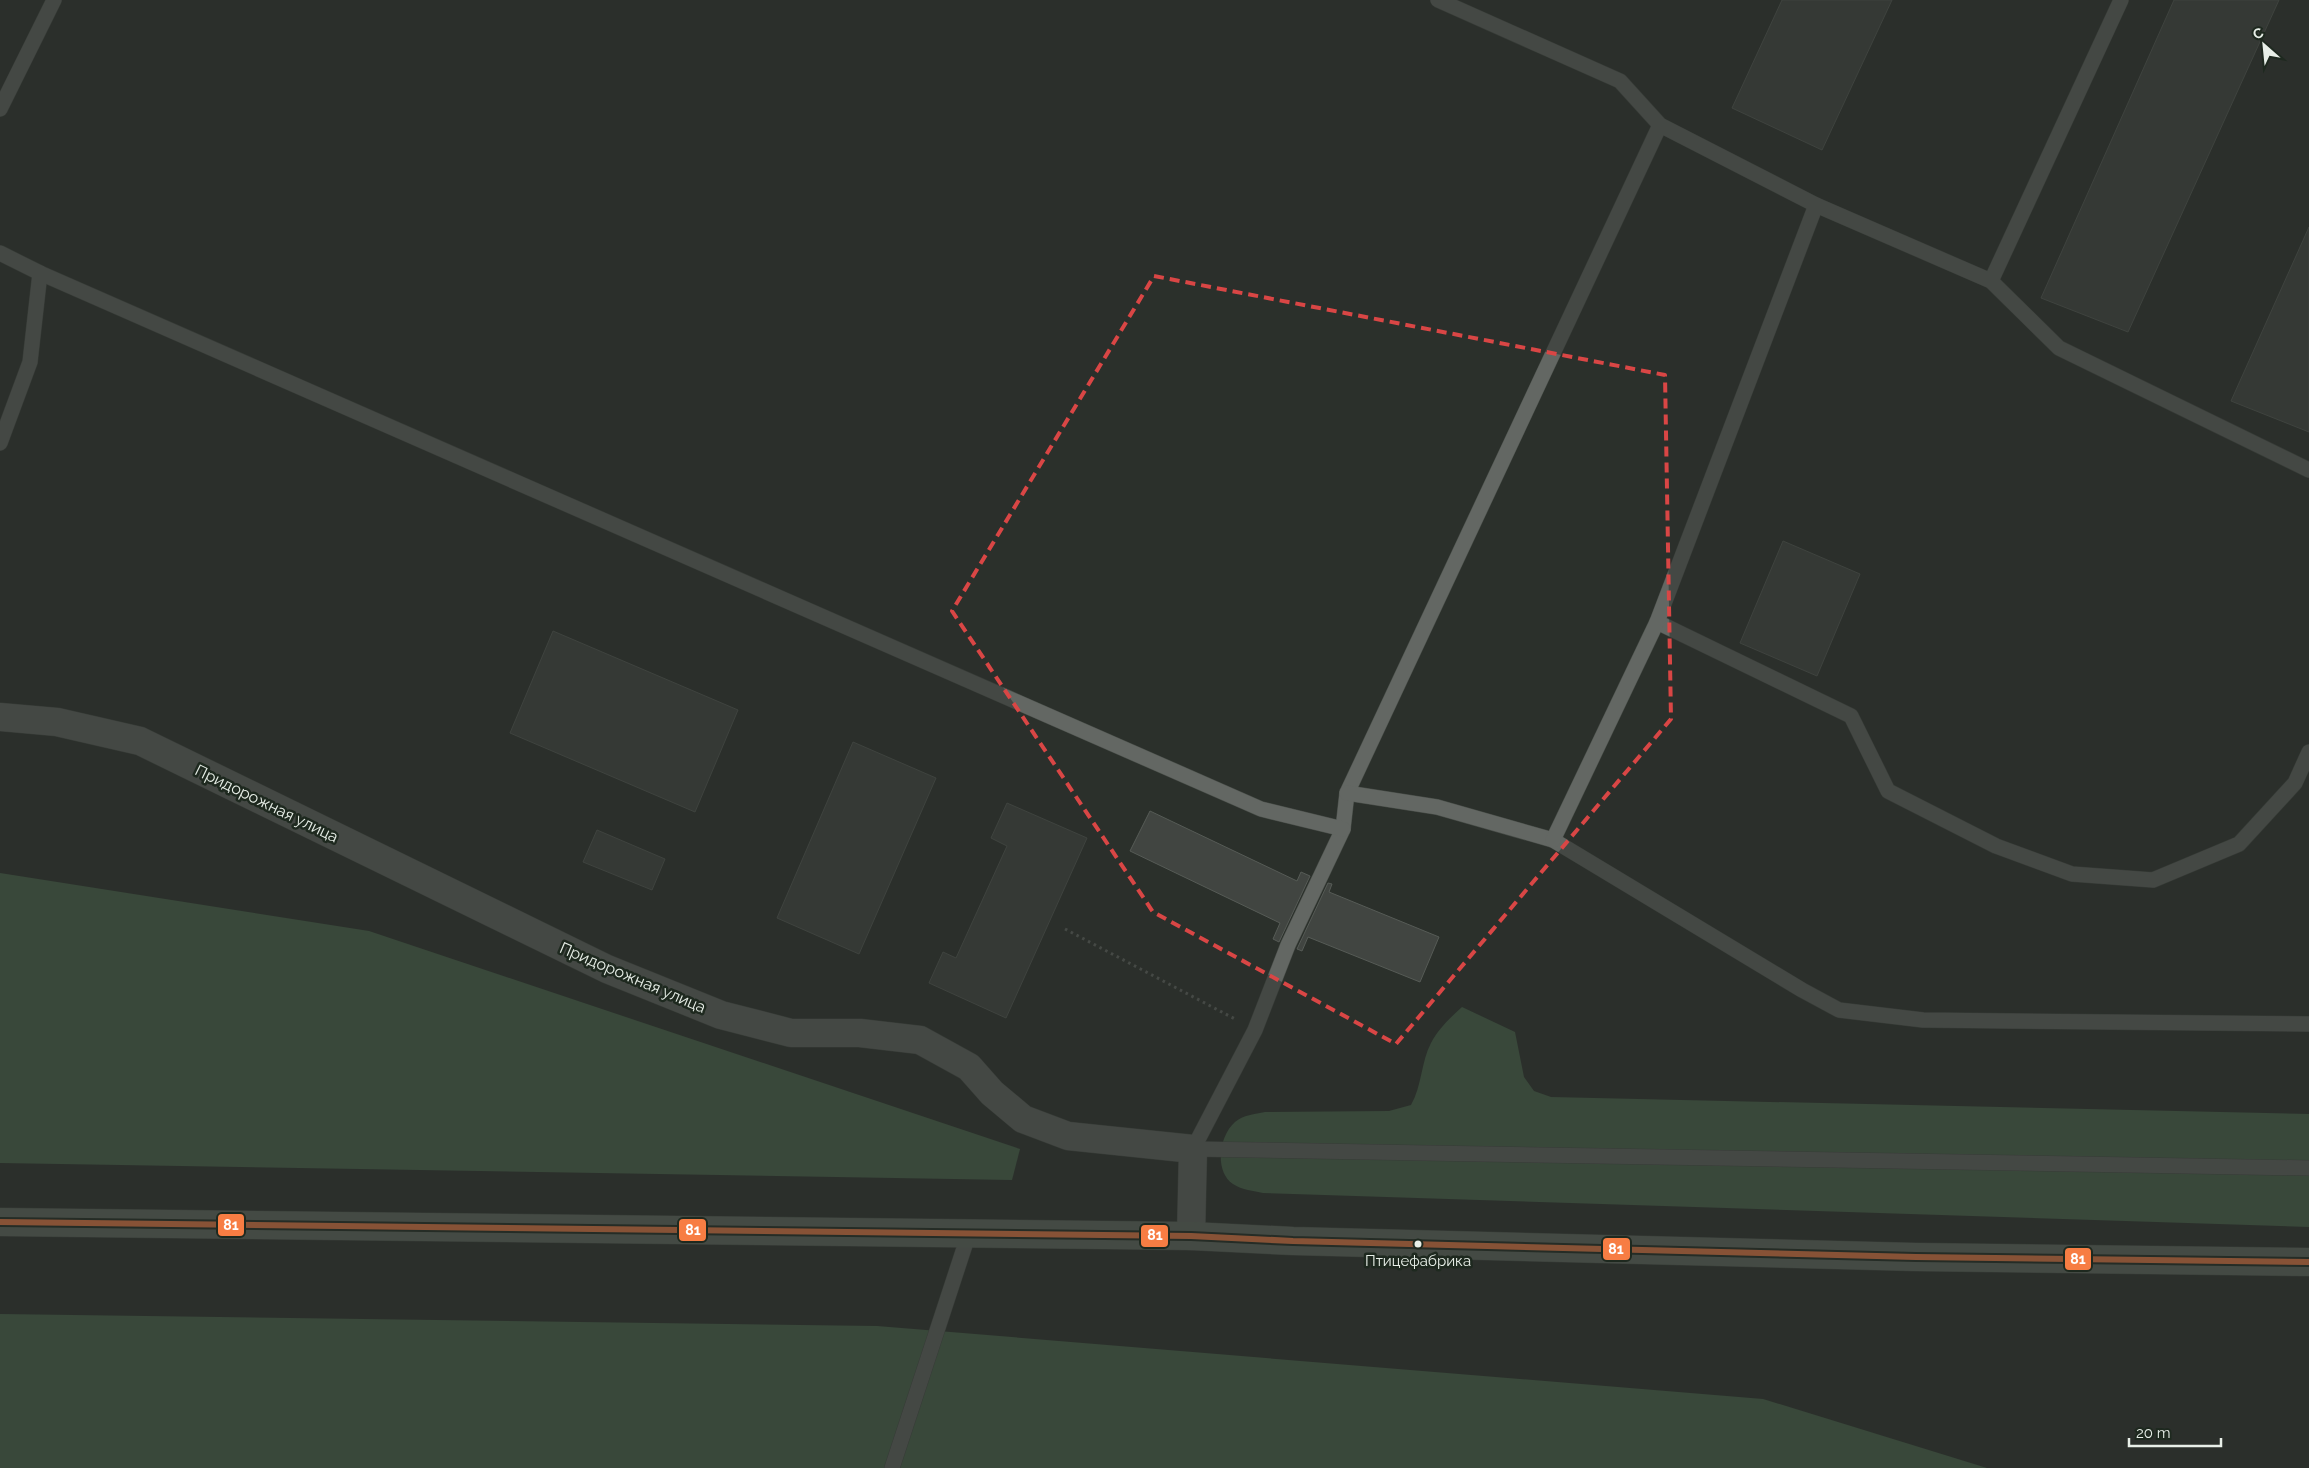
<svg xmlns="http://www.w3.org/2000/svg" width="2309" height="1468" font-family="Raleway,sans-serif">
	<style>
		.forest { fill: #49664c }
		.building { fill: #414541; stroke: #565b56 }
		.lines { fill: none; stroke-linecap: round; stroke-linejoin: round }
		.lane-casing { stroke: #464b46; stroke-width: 16 }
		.street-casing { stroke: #464b46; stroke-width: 29 }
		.primary-casing { stroke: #464b46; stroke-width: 29 }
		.path { stroke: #656865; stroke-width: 3; stroke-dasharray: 2.5 4; stroke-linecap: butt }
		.lane { stroke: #636763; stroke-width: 15 }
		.street { stroke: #636763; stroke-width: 28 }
		.primary { stroke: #626c62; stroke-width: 28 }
		.bus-1-casing { stroke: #1e291f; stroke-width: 10 }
		.bus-1 { stroke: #f77d43; stroke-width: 6 }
		.marked { fill: none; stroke: #d94645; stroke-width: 4; stroke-dasharray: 10 6; stroke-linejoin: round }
		.bus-dot { fill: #e8efe8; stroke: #1e291f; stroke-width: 2 }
		.labels { text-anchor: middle; stroke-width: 5; stroke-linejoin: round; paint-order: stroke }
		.bus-label { font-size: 15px; fill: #e8efe8; stroke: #1e291f }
		.street-label { font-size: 16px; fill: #e8efe8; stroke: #1e291f }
		.line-badge { stroke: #1e291f; stroke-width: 2 }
		.badge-label { font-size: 14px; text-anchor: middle; font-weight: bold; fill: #fff }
	</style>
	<rect width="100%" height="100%" fill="#2b302b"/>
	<g class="forest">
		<polygon points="0,873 369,931 1020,1149 1012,1180 0,1163"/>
		<path d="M1462 1007 1515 1032 1524 1077 1534 1091 1551 1097 2309 1114V1227L1263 1193C1254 1191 1242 1190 1233 1184 1214 1171 1219 1136 1235 1122 1243 1115 1255 1114 1265 1112L1389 1111 1411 1105C1422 1086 1421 1062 1431 1043 1439 1028 1450 1018 1462 1007Z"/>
		<polygon points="0,1314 877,1326 1763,1399 1987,1468 0,1468"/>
	</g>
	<g class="building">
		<polygon points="1782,0 1892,0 1822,150 1732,108"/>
		<polygon points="2174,0 2279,0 2128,332 2041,298"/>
		<polygon points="2309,227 2309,432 2231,401"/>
		<polygon points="1783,541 1860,574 1817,676 1740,643"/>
		<polygon points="553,631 738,710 695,812 510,733"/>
		<polygon points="853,742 936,778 859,954 777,918"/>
		<polygon points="1007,803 1087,838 1006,1018 929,983 943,952 956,958 1007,846 991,838"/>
		<polygon points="1150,811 1297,881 1301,872 1310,876 1279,942 1273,939 1280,923 1130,851"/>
		<polygon points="597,830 665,859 652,890 583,862"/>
		<polygon points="1328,883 1332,884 1329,892 1439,937 1420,982 1308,937 1302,951 1297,949"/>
	</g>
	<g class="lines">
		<defs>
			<g id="lane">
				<polyline points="1438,0 1620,81 1660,125 1816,205 1991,281 2059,348 2309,470"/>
				<polyline points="0,109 54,0"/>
				<polyline points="1660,125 1347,793 1343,829 1288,945 1255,1030 1193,1149 2309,1168"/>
				<polyline points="0,253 40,273 1261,809 1343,829"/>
				<polyline points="1991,281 2121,0"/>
				<polyline points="0,443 30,362 40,273"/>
				<polyline points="1657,622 1851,716 1888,791 1996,846 2072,874 2153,880 2239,844 2295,783 2309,752"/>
				<polyline points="1347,793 1437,807 1553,840 1802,990 1839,1010 1923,1020 2309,1024"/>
				<polyline points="1553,840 1657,622 1816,205"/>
				<polyline points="892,1468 969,1233"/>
			</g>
			<polyline id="street" points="0,717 57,722 140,741 607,969 721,1015 791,1033 860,1033 920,1040 969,1067 992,1093 1023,1119 1068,1136 1193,1149 1191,1236"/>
			<polyline id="primary" points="0,1222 1191,1236 1293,1241 1916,1257 2309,1262"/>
		</defs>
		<use href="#lane" class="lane-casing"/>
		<use href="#street" class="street-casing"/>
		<use href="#primary" class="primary-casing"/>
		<polyline class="path" points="1065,929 1235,1019"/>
		<use href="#lane" class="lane"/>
		<use href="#street" class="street"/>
		<use href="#primary" class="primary"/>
		<defs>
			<polyline id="bus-1" points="0,1222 1191,1236 1293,1241 1916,1257 2309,1262"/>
		</defs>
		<use href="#bus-1" class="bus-1-casing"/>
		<use href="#bus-1" class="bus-1"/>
	</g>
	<path d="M0 0H2309V1468H0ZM1154 276 1665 375 1671 719 1396 1044 1153 912 952 611Z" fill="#2b302b" fill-opacity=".55" fill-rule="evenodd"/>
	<path class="marked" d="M1154 276 1665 375 1671 719 1396 1044 1153 912 952 611Z"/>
	<circle class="bus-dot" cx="1418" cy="1244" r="4.5"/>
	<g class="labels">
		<g class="bus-label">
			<text x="1418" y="1266">Птицефабрика</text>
		</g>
		<g class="street-label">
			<text transform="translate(267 803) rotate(26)" y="6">Придорожная улица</text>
			<text transform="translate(633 977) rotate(23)" y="6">Придорожная улица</text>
		</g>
	</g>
	<g class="line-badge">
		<rect x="217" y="1213" width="28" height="24" rx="5" fill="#f77d43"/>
		<rect x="678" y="1218" width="29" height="24" rx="5" fill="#f77d43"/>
		<rect x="1140" y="1224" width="29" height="24" rx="5" fill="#f77d43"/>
		<rect x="1602" y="1237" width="29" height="24" rx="5" fill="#f77d43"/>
		<rect x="2064" y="1247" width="28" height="24" rx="5" fill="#f77d43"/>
	</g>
	<g class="badge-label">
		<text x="231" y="1230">81</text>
		<text x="693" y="1235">81</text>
		<text x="1155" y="1240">81</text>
		<text x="1616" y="1254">81</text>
		<text x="2078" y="1264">81</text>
	</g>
	<g transform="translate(2264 45) rotate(333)" stroke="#1e291f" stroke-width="4" paint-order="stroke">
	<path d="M0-4L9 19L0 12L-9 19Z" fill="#e8efe8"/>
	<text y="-8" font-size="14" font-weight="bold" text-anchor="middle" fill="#e8efe8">С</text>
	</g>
	<path d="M2129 1438v8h92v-8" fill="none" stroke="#e8efe8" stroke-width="2.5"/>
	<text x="2136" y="1438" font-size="15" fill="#e8efe8" stroke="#1e291f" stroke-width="4" paint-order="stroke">20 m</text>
</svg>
